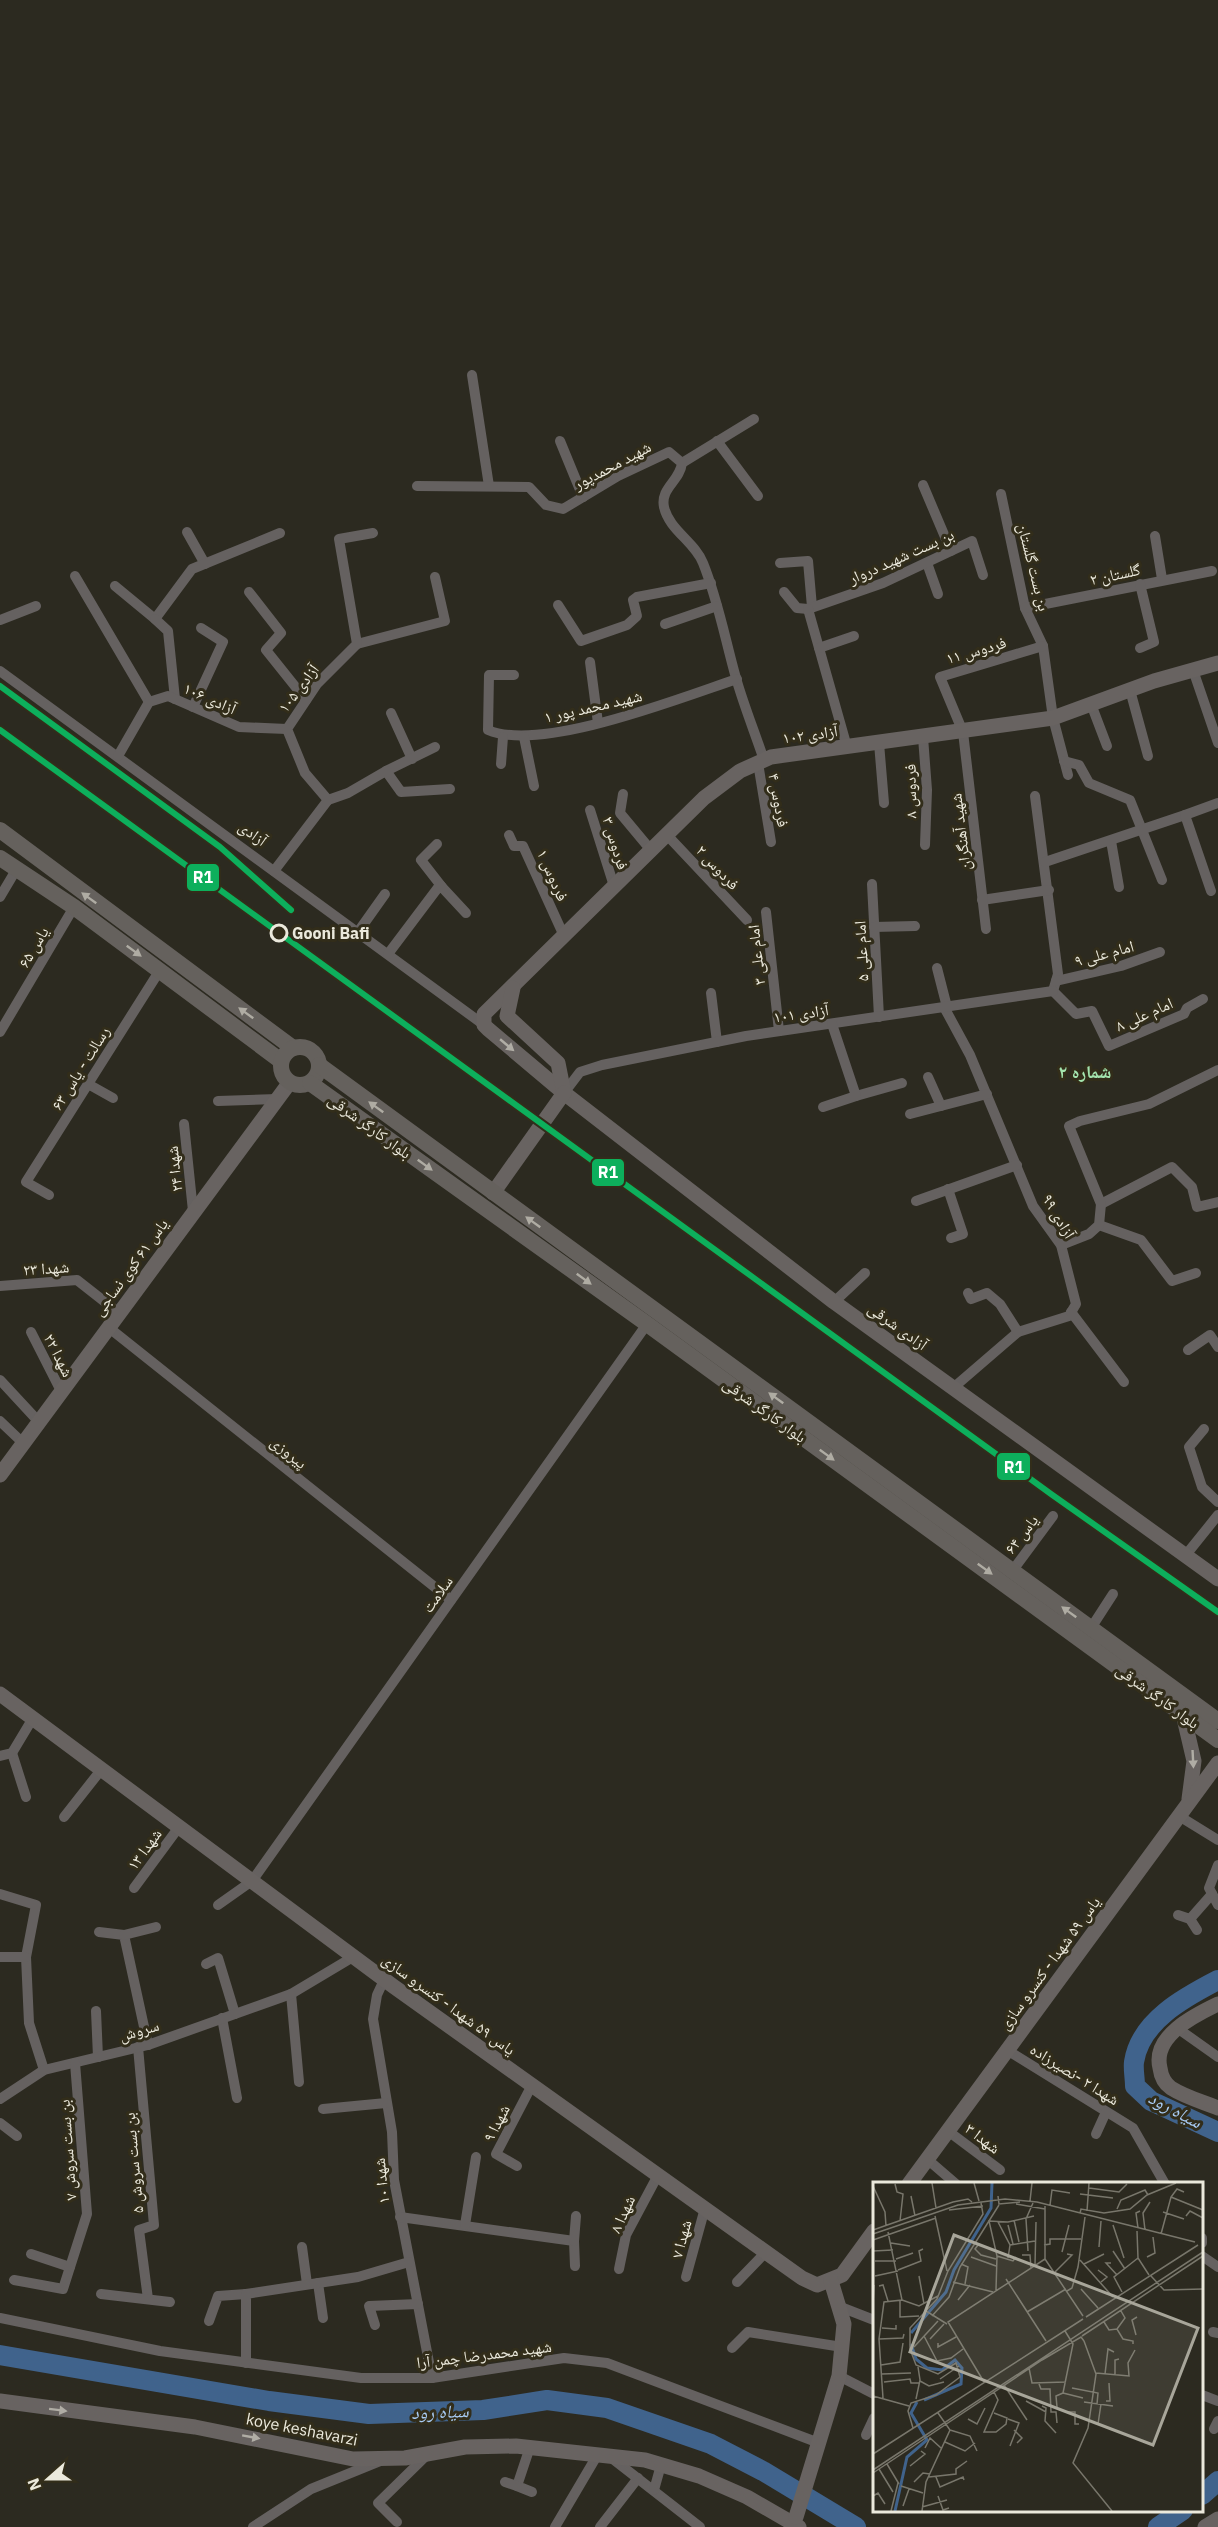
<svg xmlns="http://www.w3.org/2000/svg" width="1218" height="2527" font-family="'IBM Plex Sans','Noto Naskh Arabic',sans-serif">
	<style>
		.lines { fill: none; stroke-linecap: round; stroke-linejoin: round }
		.river { stroke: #40638c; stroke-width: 20 }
		.street { stroke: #656160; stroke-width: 10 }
		.secondary { stroke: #686361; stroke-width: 15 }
		.primary { stroke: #65615d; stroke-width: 16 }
		.rail-1-casing { stroke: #322d1a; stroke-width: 10 }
		.rail-1 { stroke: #0daf5c; stroke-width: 6 }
		.oneway { fill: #afaca3 }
		.oneway2 { fill: #b0ada5 }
		.stop-dot { fill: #322d1a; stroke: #ebe9dc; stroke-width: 3 }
		.labels { text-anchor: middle; stroke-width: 6; stroke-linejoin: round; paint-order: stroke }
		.street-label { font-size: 16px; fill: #ebe9dc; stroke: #322d1a }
		.stop-label { font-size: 16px; font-weight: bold; fill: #ebe9dc; stroke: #322d1a; text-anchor: start }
		.neighbourhood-label { font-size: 18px; font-weight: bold; fill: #a3e4ae; stroke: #322d1a }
		.water-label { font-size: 18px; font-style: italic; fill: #a9ccf5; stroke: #322d1a }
		.inset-river { fill: none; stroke: #40638c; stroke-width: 3 }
		.inset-road { fill: none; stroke: #78766b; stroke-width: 1.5 }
		.view { fill: #a8a69a; fill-opacity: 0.15; stroke: #a8a69a; stroke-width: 3 }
		.inset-edge { fill: none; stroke: #ebe9dc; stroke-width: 3 }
		.line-badge { stroke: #322d1a; stroke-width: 2 }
		.badge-label { font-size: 16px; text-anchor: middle; font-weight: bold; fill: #fff }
	</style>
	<rect width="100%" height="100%" fill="#2c2a20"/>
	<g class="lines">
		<g class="river">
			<path d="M1218 1980C1185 1997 1140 2021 1134 2062 1133 2069 1135 2078 1135 2086L1151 2101 1218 2132"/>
			<polyline points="0,2355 269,2401 369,2414 483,2410 547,2400 607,2408 711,2444 763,2471 856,2527"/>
			<polyline points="1202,2495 1218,2481"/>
			<polyline points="1158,2527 1183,2510"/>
		</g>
		<g class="street">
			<polyline points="472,375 489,486"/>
			<polyline points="560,441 583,497"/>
			<polyline points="717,441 758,496"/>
			<polyline points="682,463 754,419"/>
			<polyline points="923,485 951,551"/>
			<path d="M417 486 529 487 546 505 563 509 618 476 669 452 682 463C680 481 660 488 664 507 669 530 695 542 703 563 718 600 725 639 736 678 744 706 755 733 764 760"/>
			<polyline points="1001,494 1025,608 1043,646 1053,718 1068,775"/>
			<polyline points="187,532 205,564"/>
			<polyline points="1155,536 1162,579"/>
			<polyline points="780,563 808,561 812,607"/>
			<polyline points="927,563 938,594"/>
			<polyline points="75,576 149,702"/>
			<polyline points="115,586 155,619 192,569 280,533"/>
			<polyline points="249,592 281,633 266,650 306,700"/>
			<polyline points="784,592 797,608 808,609 883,583 972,541 983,575"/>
			<polyline points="558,605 581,641 627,625 637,616 633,600 637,597 711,583"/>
			<polyline points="1025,608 1212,571"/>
			<polyline points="808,609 847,747"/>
			<polyline points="155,619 168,631 175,699"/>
			<polyline points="0,620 36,606"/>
			<polyline points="665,624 717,606"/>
			<polyline points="357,644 445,621 435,577"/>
			<polyline points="819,648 854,636"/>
			<polyline points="1140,648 1154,642 1140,584"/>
			<polyline points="590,662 598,723"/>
			<polyline points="1193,670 1218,743"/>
			<polyline points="0,671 484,1025"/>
			<path d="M514 675H489L488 730C541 753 680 698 737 679"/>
			<polyline points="1130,690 1148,756"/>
			<polyline points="1091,704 1107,746"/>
			<polyline points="193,707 223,642 201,628"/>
			<polyline points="391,713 412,759"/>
			<polyline points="524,737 534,786"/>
			<polyline points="923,737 927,790 925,845"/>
			<polyline points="879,743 884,803"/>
			<polyline points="118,756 149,702 168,696 239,727 287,729"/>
			<polyline points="1064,761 1079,765 1089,783 1130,800 1162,880"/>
			<polyline points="758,763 771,842"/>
			<polyline points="501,764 503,737"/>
			<polyline points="386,771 435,747"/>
			<polyline points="623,794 620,813 650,849"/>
			<polyline points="1035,796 1058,974 1053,991"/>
			<polyline points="328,800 348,793 386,771 401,792 450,789"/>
			<polyline points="590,810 614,886"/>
			<polyline points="666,834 747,920"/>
			<polyline points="509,835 514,846 523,846 564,936"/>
			<polyline points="1111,841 1119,887"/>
			<polyline points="437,844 421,860 442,887"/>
			<polyline points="1045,862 1185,815"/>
			<polyline points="274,871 328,800 305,773 287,729 317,684 357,644 339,539 373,533"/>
			<polyline points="872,884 879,1017"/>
			<polyline points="1211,891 1185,815 1218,803"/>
			<polyline points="0,897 16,870"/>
			<polyline points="982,900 1049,890"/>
			<polyline points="766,912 779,1031"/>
			<polyline points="874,927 915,926"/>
			<polyline points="986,929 963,732 940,677 1043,646"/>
			<polyline points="358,932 385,894"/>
			<polyline points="388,954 440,885 466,913"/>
			<polyline points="937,968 947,1007"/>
			<polyline points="1056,981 1121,966 1160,952"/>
			<polyline points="1053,991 1076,1014 1092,1011 1109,1046 1184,1014 1187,1008 1203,999"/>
			<polyline points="711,993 717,1042"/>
			<polyline points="944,1007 970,1055 1033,1206 1061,1245 1076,1304 1069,1316 1018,1332 953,1388"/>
			<polyline points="0,1032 74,907"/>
			<polyline points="928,1077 941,1106"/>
			<polyline points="88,1084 113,1098"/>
			<polyline points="564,1093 580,1072 602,1065 746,1036 1053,991"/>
			<polyline points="856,1096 902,1083"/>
			<polyline points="218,1101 277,1099"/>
			<polyline points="823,1107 856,1096 832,1024"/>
			<polyline points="910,1114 987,1094"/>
			<polyline points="184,1124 193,1211"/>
			<polyline points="948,1189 963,1234 951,1238"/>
			<polyline points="49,1195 26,1182 160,970"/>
			<polyline points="916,1201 1017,1165"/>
			<polyline points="1101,1204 1172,1167 1192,1187 1197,1207 1218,1202"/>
			<polyline points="1099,1225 1141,1240 1172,1281 1196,1273"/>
			<polyline points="1061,1245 1089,1234 1099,1225 1101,1204 1069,1126 1080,1121 1149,1104 1218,1070"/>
			<polyline points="0,1286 77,1280 119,1313"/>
			<polyline points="968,1293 971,1299 987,1293 1000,1304 1018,1332"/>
			<polyline points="834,1302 865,1273"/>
			<polyline points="1071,1312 1124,1382"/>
			<polyline points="108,1327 451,1600"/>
			<polyline points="31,1332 61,1391"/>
			<polyline points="1188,1350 1210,1335 1218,1347"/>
			<polyline points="0,1380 39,1422"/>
			<polyline points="0,1421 23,1443"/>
			<polyline points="1204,1429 1189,1447 1202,1487 1218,1502"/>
			<polyline points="1185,1556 1218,1515"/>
			<polyline points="1013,1570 1053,1516"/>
			<polyline points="1091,1628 1113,1594"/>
			<polyline points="12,1753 26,1797"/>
			<polyline points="0,1756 12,1753 33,1718"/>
			<polyline points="1179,1816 1218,1840"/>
			<polyline points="64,1817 101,1770"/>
			<polyline points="1218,1865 1209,1888 1218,1905"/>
			<polyline points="134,1888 179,1827"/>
			<polyline points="0,1894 36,1905 26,1957 29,2023 44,2070"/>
			<polyline points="218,1905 252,1881 647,1324"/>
			<polyline points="1178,1915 1190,1919"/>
			<polyline points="1197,1930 1190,1919 1212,1894"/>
			<polyline points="99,1932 124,1935 148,2045"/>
			<polyline points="124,1935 156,1927"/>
			<polyline points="0,1957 26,1957"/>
			<polyline points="206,1964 218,1958 235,2014"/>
			<polyline points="384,1980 377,1995 373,2019 392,2132 394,2180 432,2378"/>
			<polyline points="291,1994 299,2082"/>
			<polyline points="96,2011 98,2057"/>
			<polyline points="222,2018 237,2098"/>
			<polyline points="1177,2028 1218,2057"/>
			<polyline points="138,2047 154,2225 139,2230 148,2299"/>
			<polyline points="1007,2050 1133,2128 1165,2184"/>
			<polyline points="0,2099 44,2070 148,2045 291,1994 353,1957"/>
			<polyline points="323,2109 386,2103"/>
			<polyline points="0,2123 17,2136"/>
			<polyline points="948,2131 1000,2170"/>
			<polyline points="1096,2134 1106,2112"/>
			<polyline points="927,2159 956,2184"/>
			<polyline points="517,2166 496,2154 532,2085"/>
			<polyline points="400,2217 574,2241 575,2266"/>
			<polyline points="465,2225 476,2157"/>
			<polyline points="1202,2238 1202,2243"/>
			<polyline points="574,2241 576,2216"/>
			<polyline points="302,2247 307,2284"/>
			<polyline points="31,2254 70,2267"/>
			<polyline points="1202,2256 1218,2267"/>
			<polyline points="619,2269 626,2235 658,2175"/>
			<polyline points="686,2277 705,2208"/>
			<polyline points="14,2280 63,2289 87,2214 75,2063"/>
			<polyline points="737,2282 766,2252"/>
			<polyline points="318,2283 323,2318"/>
			<polyline points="101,2294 170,2302"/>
			<polyline points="838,2306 874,2320"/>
			<polyline points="0,2318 160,2351 361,2378 432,2378 564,2358 607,2363 819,2443"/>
			<polyline points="209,2321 218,2296 246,2294"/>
			<polyline points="375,2325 369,2306 418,2304"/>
			<polyline points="1213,2332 1218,2333"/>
			<polyline points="732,2348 748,2332 842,2347"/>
			<polyline points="246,2363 246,2294 358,2277 409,2262"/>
			<polyline points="839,2376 874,2394"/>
			<polyline points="1202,2395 1218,2401"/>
			<polyline points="1214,2429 1218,2421"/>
			<polyline points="866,2435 874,2418"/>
			<polyline points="530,2447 517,2486 532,2492"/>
			<polyline points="609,2456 700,2527"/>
			<polyline points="505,2482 517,2486"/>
			<polyline points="654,2490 661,2465"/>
			<polyline points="397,2522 378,2503 427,2455"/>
			<polyline points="253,2527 311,2489 380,2461"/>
			<polyline points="555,2527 598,2454"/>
			<polyline points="600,2527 638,2478"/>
		</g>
		<g class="secondary">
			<polyline points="1218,663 1154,681 1053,718 771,757 740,771 704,798 484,1014 484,1025 488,1029 564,1093 834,1302 1218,1579"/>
			<polyline points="513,988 507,1016 558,1063 564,1093"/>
			<polyline points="493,1193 564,1093"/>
			<polyline points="0,1475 290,1082"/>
			<polyline points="0,1694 393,1986 802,2278 817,2285 842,2275 874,2231"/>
			<polyline points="1183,1714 1194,1761 1189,1799"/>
			<path d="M1218 2004C1195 2015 1152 2036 1160 2068 1161 2076 1164 2083 1171 2088 1185 2097 1203 2102 1218 2108"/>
			<polyline points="909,2184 1218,1763"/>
			<polyline points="0,2401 195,2427 353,2459 405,2458 465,2447 516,2446 645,2460 699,2476 747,2497 799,2527"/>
			<polyline points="796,2517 839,2376 844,2324 831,2281"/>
			<polyline points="1205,2527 1218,2519"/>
		</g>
		<g class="primary">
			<polyline points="0,830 293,1048"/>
			<polyline points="0,858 74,907 281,1061"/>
			<circle cx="300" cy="1066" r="19"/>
			<polyline points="319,1065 1218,1721"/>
			<polyline points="310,1083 647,1324 1218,1740"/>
		</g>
		<defs>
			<g id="rail-1">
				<polyline points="0,686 220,847 291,910"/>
				<polyline points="0,730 1051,1494 1218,1612"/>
			</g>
		</defs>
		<use href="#rail-1" class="rail-1-casing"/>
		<use href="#rail-1" class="rail-1"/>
	</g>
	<defs><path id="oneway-solid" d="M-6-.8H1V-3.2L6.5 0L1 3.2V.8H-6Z" transform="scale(1.5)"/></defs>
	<g class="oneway">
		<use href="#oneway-solid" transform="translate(89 898) rotate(-144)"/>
		<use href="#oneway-solid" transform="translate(134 951) rotate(36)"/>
		<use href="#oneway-solid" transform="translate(246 1013) rotate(-144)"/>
		<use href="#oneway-solid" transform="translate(376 1107) rotate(-144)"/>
		<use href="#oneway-solid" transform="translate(425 1165) rotate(36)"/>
		<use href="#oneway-solid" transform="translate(533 1222) rotate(-144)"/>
		<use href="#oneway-solid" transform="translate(584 1279) rotate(36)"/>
		<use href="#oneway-solid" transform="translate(776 1398) rotate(-144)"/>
		<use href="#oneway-solid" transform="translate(827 1455) rotate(36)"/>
		<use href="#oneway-solid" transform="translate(985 1569) rotate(36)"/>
		<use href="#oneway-solid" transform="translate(1069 1612) rotate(-144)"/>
	</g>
	<g class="oneway2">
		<use href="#oneway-solid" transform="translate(507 1045) rotate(40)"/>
		<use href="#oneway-solid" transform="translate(1193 1759) rotate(87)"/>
		<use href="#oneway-solid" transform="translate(58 2410) rotate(7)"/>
		<use href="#oneway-solid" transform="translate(251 2437) rotate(10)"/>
	</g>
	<circle class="stop-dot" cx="279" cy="933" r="8"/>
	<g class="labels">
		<g class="street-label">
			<text transform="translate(612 465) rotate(-28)" y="6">شهید محمدپور</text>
			<text transform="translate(901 556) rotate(-24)" y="6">بن بست شهید دروار</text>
			<text transform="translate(1034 567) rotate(76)" y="6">بن بست گلستان</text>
			<text transform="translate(1115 574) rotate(-12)" y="6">گلستان ۲</text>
			<text transform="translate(976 650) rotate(-16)" y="6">فردوس ۱۱</text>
			<text transform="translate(298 688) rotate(-53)" y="6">آزادی ۱۰۵</text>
			<text transform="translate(210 698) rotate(24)" y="6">آزادی ۱۰۶</text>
			<text transform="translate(593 706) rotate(-13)" y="6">شهید محمد پور ۱</text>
			<text transform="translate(810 734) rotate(-8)" y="6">آزادی ۱۰۲</text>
			<text transform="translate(910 791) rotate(-91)" y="6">فردوس ۸</text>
			<text transform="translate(779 800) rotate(80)" y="6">فردوس ۴</text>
			<text transform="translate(960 832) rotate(-97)" y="6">شهید آهنگران</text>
			<text transform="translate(253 833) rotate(36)" y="6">آزادی</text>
			<text transform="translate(616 843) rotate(73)" y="6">فردوس ۳</text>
			<text transform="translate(718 867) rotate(47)" y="6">فردوس ۲</text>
			<text transform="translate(553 875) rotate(66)" y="6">فردوس ۱</text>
			<text transform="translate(33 947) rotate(-60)" y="6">یاس ۶۵</text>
			<text transform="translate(861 951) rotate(-93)" y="6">امام علی ۵</text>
			<text transform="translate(1104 953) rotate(-15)" y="6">امام علی ۹</text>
			<text transform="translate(756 955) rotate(-96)" y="6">امام علی ۳</text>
			<text transform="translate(801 1013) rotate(-8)" y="6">آزادی ۱۰۱</text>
			<text transform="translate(1144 1014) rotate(-24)" y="6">امام علی ۸</text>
			<text transform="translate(80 1068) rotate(-58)" y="6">رسالت - یاس ۶۳</text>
			<text transform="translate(370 1126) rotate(36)" y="6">بلوار کارگر شرقی</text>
			<text transform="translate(174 1169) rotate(-96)" y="6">شهدا ۲۴</text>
			<text transform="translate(1059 1216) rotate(59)" y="6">آزادی ٩٩</text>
			<text transform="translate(130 1267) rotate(-54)" y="6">یاس ۶۱ کوی نساجی</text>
			<text transform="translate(46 1268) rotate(-4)" y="6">شهدا ۲۳</text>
			<text transform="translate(898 1326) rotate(36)" y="6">آزادی شرقی</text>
			<text transform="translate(59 1355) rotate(63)" y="6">شهدا ۲۲</text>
			<text transform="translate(765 1410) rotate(36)" y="6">بلوار کارگر شرقی</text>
			<text transform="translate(289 1452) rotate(39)" y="6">پیروزی</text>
			<text transform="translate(1021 1534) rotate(-53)" y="6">یاس ۶۴</text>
			<text transform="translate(437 1594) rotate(-55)" y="6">سلامت</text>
			<text transform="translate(1158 1696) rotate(36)" y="6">بلوار کارگر شرقی</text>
			<text transform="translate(144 1849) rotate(-54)" y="6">شهدا ۱۳</text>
			<text transform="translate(1049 1963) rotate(-54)" y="6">یاس ۵۹ شهدا - کنسرو سازی</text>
			<text transform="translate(449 2004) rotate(36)" y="6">یاس ۵۹ شهدا - کنسرو سازی</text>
			<text transform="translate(139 2030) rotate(-16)" y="6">سروش</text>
			<text transform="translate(1075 2074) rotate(32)" y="6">شهدا ۲ -نصیرزاده</text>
			<text transform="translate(496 2123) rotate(-63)" y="6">شهدا ۹</text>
			<text transform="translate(983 2138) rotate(37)" y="6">شهدا ۳</text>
			<text transform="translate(67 2150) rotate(-94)" y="6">بن بست سروش ۷</text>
			<text transform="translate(133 2163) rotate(-95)" y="6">بن بست سروش ۵</text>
			<text transform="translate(381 2181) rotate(-96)" y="6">شهدا ۱۰</text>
			<text transform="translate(622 2214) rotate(-66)" y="6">شهدا ۸</text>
			<text transform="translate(681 2239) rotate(-75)" y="6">شهدا ۷</text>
			<text transform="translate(484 2354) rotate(-7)" y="6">شهید محمدرضا چمن آرا</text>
			<text transform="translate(302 2429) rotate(11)" y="6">koye keshavarzi</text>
		</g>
		<g class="stop-label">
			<text x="292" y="939">Gooni Bafi</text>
		</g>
		<g class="neighbourhood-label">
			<text x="1085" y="1078">شماره ۲</text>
		</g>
		<g class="water-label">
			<text transform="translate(1175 2110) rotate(28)" y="6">سیاه رود</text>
			<text transform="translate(440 2412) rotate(-2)" y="6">سیاه رود</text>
		</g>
	</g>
	<g transform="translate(873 2182)">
		<rect width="330" height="330" fill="#2c2a20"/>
		<path class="inset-river" d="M38 151 73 110 81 88 118 26 119 1M38 162 43 177 54 186 69 188 82 178 89 186 88 202 51 218M22 329 34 275 54 258 38 231 44 220"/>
		<path class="inset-road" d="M59 1 63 26M101 1 106 19M22 2 24 10 30 12 27 39M0 4 12 30 13 44M216 6 246 10 254 2M207 12 240 16M38 14 42 34M125 14 126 22 147 20M298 15 330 28M157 19 159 1M143 22 172 27M177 23 179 8 197 11M244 27 248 18 272 8 275 13M76 28 110 24M214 29 216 1M290 30 311 37M207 31 208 27 231 31 257 27 274 13 303 1M62 34 74 89M313 34 317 29 330 36M141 38 146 60M125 40 137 63 135 76M135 43 140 62M240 43 251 76M265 46 263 31 267 29M0 48 80 20 95 17 99 20M272 48 270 31 277 20M264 49 265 76 276 93M0 52 85 23 132 17 164 20 322 60M288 52 298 15 304 7 311 10M0 58 63 36M18 61 37 64M105 63 102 67 108 73 123 77M137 63 162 59M171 63 177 62V57H208M226 65 228 39M0 69 20 68M155 69 153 37 160 21M240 69 252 87M189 70 196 43M149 73H157L158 86M124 74 140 79 143 75M98 75 123 84M274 75 282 71 280 55M23 77 40 71M172 77 210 134M172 77V24M207 78 240 115M2 79H23M238 81H233L244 93M88 82 95 85 92 102M211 82 231 72M162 83 163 40M25 88 48 79 46 69 50 67M225 88 234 95 228 100M182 90 199 73 194 72M2 94 25 89M46 94 51 122M278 94 291 108 330 107M133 97 173 159M80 100 120 110M6 104 10 103 15 119M208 107 225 126M123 108 124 74 116 39 135 40 161 34M194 109 199 106 205 85 212 35M249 110 241 95 265 76M27 118V135L46 134M29 118 46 124 65 114M85 118 97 103M0 122 1 103M53 129 74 142M154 130 193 107M59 134 76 115 87 85 126 23M213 135 325 63M231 140 236 148 244 147 250 157 260 159V162M9 146 23 147V143M244 147 252 136 248 129M263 153 259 138 264 135M51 154 64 179 78 176 90 167M209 154 330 74M6 157 30 156 31 152M57 157 71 142M211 159 223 192 215 246 200 281 239 329M65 161V165L83 155M41 165 65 139M8 183 27 180 30 161M156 186 159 201 193 200M223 191 256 194 255 181 262 168M9 192 38 191M232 192 235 167 241 170M242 193V178L246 177M67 197 86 184M47 199 56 204 71 200M11 200 37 197 38 201H47M111 200 75 140 172 77M166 202 168 207H177L178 230H183L184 241M131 203 154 238M199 206 225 211 224 222M190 211 200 162 192 149M190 211 210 216M0 214 36 224M10 216 6 157 11 120 29 118 15 50M43 217 47 198 45 185M153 219 173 230M233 219H237L236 201M211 220 240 224M0 222V199M169 224 173 226 172 239 183 251M184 225 183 214 190 211M194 230H202V242H206M121 231 134 236 133 242 123 250H111L125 218 121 210M95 237 104 242 112 226M135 237 146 241 137 264M225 242 228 222M40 246 35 229 38 221 63 213 87 195 83 181 65 192 43 183 37 167V146L64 117 75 89 110 32 108 21M77 248 97 254 104 269M141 248 149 256 144 261M72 260 92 269 102 261M52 266 57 256 68 266M0 272 210 137M14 282 26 302M37 284 52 272 48 269M6 287 20 310M0 288 330 70M0 291 169 178 208 155 211 159M56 295 83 292V287L94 279M63 295 67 305 90 295 91 298M41 300 50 291 57 292M28 304 50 311M0 314 5 311 12 322M65 314 70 328 76 326M30 324 36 307M49 325 74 318M18 329 25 301M49 329 53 300 77 248 65 231"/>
		<path class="view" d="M81 53 325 146 280 263 37 170Z"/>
		<rect width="330" height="330" class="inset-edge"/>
	</g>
	<g class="line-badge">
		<rect x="186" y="863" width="34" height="29" rx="6" fill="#0daf5c"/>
		<rect x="591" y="1158" width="34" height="29" rx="6" fill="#0daf5c"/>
		<rect x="996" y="1452" width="35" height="29" rx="6" fill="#0daf5c"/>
	</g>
	<g class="badge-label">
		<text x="203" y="883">R1</text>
		<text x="608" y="1178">R1</text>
		<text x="1014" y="1473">R1</text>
	</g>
	<g transform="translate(48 2479) rotate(249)" stroke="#322d1a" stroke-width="4.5" paint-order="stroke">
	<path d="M0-4.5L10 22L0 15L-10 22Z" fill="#ebe9dc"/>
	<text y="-9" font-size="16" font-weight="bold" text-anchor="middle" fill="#ebe9dc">N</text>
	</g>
</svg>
